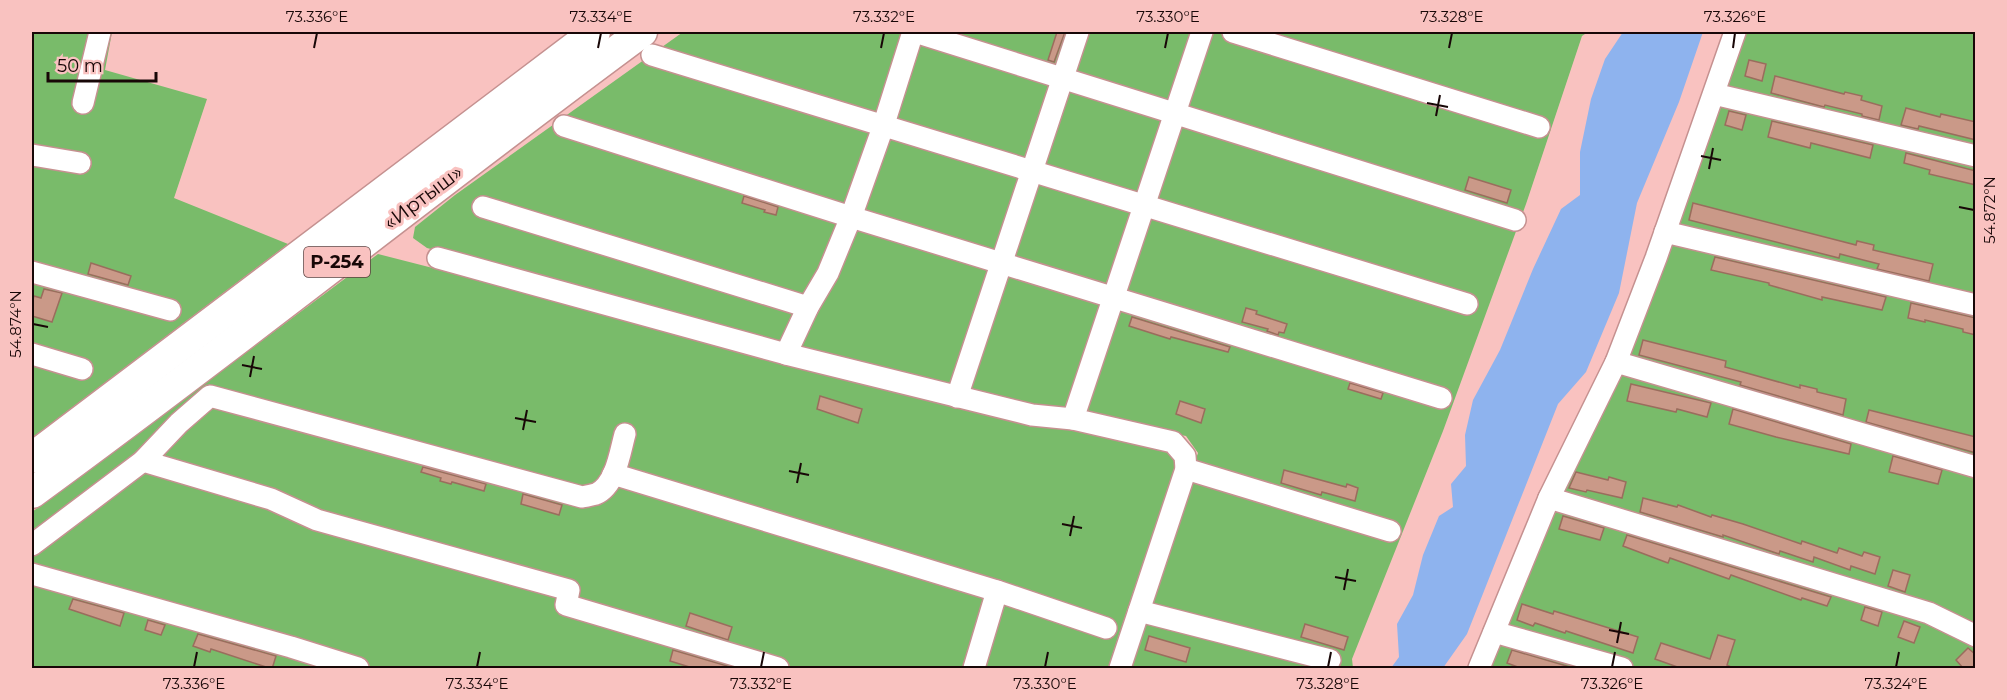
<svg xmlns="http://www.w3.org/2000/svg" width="2007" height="700" font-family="Montserrat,sans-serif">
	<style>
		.green { fill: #79bb6a }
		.water { fill: #8eb3ee }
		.building { fill: #ca9988; stroke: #9a6d5d; stroke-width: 1.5 }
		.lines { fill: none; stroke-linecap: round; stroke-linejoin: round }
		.minor-casing { stroke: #c59190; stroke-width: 24 }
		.highway-casing { stroke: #c59190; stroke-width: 33 }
		.minor { stroke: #fff; stroke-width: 21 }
		.highway { stroke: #fff; stroke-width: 30 }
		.ticks { fill: none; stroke: #180707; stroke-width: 2 }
		.labels { text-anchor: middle; stroke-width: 6; stroke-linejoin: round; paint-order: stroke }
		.shield { fill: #f9c2c0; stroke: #5c3f3e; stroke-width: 1.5 }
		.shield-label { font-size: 18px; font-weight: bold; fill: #180707 }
		.street-label { font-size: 20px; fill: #180707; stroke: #f9c2c0 }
		.neatline { fill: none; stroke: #180707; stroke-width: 2 }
		.ticks-label { font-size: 15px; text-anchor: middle; fill: #180707 }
	</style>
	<rect width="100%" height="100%" fill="#f9c2c0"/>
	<g class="green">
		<polygon points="32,32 112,32 105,70 207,99 174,198 288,244 32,438"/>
		<polygon points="683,32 1588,32 1582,36 1526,204 1443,431 1352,659 1353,668 1123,668 1198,453 1186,436 1014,402 866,365 427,248 413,238 415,227 455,195"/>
		<polygon points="1744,32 1975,32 1975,668 1484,668"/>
		<polygon points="378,254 1050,426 1164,448 1174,456 1175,466 1108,668 32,668 32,512"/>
	</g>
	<polygon class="water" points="1623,32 1703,32 1679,102 1637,203 1619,293 1586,372 1558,404 1467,634 1443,668 1391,668 1399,657 1397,624 1413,595 1423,555 1439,516 1453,507 1451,484 1466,466 1465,435 1473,400 1500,350 1533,269 1561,209 1580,195 1580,152 1591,99 1605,59"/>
	<g class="building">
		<polygon points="1057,32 1065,32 1054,62 1048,60"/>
		<polygon points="1749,60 1766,64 1762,81 1745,76"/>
		<polygon points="1775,76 1844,94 1845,92 1862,96 1861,100 1882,106 1879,120 1862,116 1862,114 1825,105 1824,107 1771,93"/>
		<polygon points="1906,108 1940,117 1941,114 1976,122 1976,140 1919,126 1918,129 1901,125"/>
		<polygon points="1729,111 1746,115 1742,130 1725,125"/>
		<polygon points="1772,121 1873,145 1870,158 1811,143 1810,148 1768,137"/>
		<polygon points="1906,153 1976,171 1976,185 1929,174 1930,170 1904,163"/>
		<polygon points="1469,177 1511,190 1507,203 1465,190"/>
		<polygon points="744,196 778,207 776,215 764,212 765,210 742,203"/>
		<polygon points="1693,203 1856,245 1857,241 1874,245 1873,250 1933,264 1929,281 1877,269 1879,264 1840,254 1839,258 1689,220"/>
		<polygon points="1715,257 1886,297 1882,310 1822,297 1822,300 1769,285 1769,283 1711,270"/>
		<polygon points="91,263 131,276 128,285 88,274"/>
		<polygon points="44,289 62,293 52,322 32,316 32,303 34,296 41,298"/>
		<polygon points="1911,303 1976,318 1976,335 1963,332 1963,329 1925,320 1925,322 1908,318"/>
		<polygon points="1246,308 1257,311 1256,314 1287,324 1284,333 1279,332 1278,335 1267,331 1268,329 1242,322"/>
		<polygon points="1132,317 1230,347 1228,352 1171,337 1170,339 1129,326"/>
		<polygon points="1643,340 1726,361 1725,367 1800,388 1800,385 1817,389 1817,392 1846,399 1843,415 1740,385 1741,382 1639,355"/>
		<polygon points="1350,383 1383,393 1381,399 1348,389"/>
		<polygon points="1631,384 1711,403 1707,417 1677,409 1676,412 1627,401"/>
		<polygon points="820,396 862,409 858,423 817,409"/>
		<polygon points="1180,401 1205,409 1201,423 1176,414"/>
		<polygon points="1733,409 1851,444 1849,454 1776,437 1729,424"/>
		<polygon points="1869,410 1976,437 1976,453 1866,422"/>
		<polygon points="1893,456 1942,470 1938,484 1889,472"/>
		<polygon points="423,467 486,484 484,491 452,482 451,484 440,481 441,478 421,472"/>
		<polygon points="1284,470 1346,487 1347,484 1358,488 1355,501 1322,492 1321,495 1281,483"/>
		<polygon points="1576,472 1608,480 1609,477 1626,482 1622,498 1587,490 1586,492 1569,488"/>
		<polygon points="523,494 562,505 559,515 521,504"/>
		<polygon points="1643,498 1677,507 1678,505 1711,517 1712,515 1743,524 1801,544 1802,541 1837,553 1839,548 1862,556 1864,552 1880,557 1875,574 1851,566 1850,570 1814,557 1813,562 1780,551 1779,554 1723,535 1723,537 1640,512"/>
		<polygon points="1563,516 1604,528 1600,540 1559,529"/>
		<polygon points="1627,535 1831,597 1827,606 1802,598 1801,600 1731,575 1729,579 1670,558 1668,563 1623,546"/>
		<polygon points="1893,570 1910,575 1905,592 1888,586"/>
		<polygon points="73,599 124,613 120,626 69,609"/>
		<polygon points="1522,604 1553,614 1554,611 1638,637 1633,653 1566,631 1565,633 1535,623 1533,626 1517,620"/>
		<polygon points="1865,607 1882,612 1878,626 1861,620"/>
		<polygon points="690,613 732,627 728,640 686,626"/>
		<polygon points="148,620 165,625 161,635 145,630"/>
		<polygon points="1904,621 1920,627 1914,643 1898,637"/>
		<polygon points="1305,624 1348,637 1344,650 1301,637"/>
		<polygon points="198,634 276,656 272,669 211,649 210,652 193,646"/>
		<polygon points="1718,635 1735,640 1727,665 1731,667 1730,669 1683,669 1655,659 1661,643 1710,659"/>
		<polygon points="1149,636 1190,648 1186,662 1145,650"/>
		<polygon points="1968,648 1976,655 1976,665 1972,669 1964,669 1956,660"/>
		<polygon points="673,650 734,668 733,669 696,669 670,661"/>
		<polygon points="1512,650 1570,667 1570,669 1523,669 1507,663"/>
	</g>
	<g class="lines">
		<defs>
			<g id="minor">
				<polyline points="915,32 1515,220"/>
				<polyline points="1233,32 1539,127"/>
				<polyline points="652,55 1467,304"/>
				<polyline points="1714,94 1976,156"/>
				<polyline points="83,103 100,32"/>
				<polyline points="564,126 851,217 1441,398"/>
				<polyline points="32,155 80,163"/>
				<polyline points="483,207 808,307"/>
				<polyline points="1665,232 1976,305"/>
				<polyline points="438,258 786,354 1032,415 1073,419"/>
				<polyline points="32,272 170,310"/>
				<polyline points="32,354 82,369"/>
				<polyline points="786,354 808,307 828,273 851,217 883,127 913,32"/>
				<polyline points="1616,362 1976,467"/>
				<polyline points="957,397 1078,32"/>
				<polyline points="143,461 271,499 317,520 569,590 566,605 778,668"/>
				<polyline points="1186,469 1390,531"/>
				<polyline points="613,474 997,591 1106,628"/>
				<polyline points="1549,498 1929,613 1976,636"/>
				<path d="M32 545 143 461 179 423 210 396 582 497C587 496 592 495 596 494 616 485 620 452 625 434"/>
				<polyline points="32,574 291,647 358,668"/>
				<polyline points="1139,611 1330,660"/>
				<polyline points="1494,632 1622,668"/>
				<polyline points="974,668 997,591"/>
				<polyline points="1120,668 1186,469 1185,456 1173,442 1073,419 1202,32"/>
				<polyline points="1479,668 1549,498 1616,362 1656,258 1735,32"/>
			</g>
			<g id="highway">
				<polyline points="32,458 595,32"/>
				<path d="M32 493C238 343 437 183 642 32"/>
			</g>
		</defs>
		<use href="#minor" class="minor-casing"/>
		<use href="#highway" class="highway-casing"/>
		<use href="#minor" class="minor"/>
		<use href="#highway" class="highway"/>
	</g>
	<path class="ticks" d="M314 48 317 33M598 48 601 33M881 48 884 33M1165 48 1168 33M1449 48 1452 33M1733 48 1735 33M1427 103 1448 107M1436 116 1440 95M1701 156 1721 160M1709 169 1713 148M1959 207 1974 210M33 324 48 327M242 365 262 369M250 377 254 356M515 418 536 422M523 430 527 410M789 471 809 475M797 483 801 463M1062 524 1082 528M1070 536 1074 516M1335 577 1356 581M1344 590 1348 569M1609 630 1629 634M1617 643 1621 622M194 667 197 652M477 667 480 652M761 667 764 652M1045 667 1048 652M1328 667 1331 652M1612 667 1615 652M1896 667 1899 652"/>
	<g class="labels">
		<rect class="shield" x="304" y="247" width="66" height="30" rx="4.5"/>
		<g class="shield-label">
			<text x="337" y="268">Р-254</text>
		</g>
		<g class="street-label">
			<text transform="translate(423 197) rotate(-37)" y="7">«Иртыш»</text>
		</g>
	</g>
	<rect width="2007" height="700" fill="none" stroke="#f9c2c0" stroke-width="66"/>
	<path d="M48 72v9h108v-9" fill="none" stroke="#180707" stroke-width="3"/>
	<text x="57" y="72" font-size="18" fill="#180707" stroke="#f9c2c0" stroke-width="4.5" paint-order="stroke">50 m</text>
	<rect x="33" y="33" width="1941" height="634" class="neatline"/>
	<g class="ticks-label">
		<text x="317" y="22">73.336°E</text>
		<text x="601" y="22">73.334°E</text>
		<text x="884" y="22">73.332°E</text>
		<text x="1168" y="22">73.330°E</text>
		<text x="1452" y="22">73.328°E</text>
		<text x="1735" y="22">73.326°E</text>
		<text transform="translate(1990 210) rotate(-90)" y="5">54.872°N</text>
		<text transform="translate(16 324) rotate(-90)" y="5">54.874°N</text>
		<text x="194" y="689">73.336°E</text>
		<text x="477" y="689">73.334°E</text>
		<text x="761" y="689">73.332°E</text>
		<text x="1045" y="689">73.330°E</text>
		<text x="1328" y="689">73.328°E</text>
		<text x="1612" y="689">73.326°E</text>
		<text x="1896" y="689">73.324°E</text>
	</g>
</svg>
